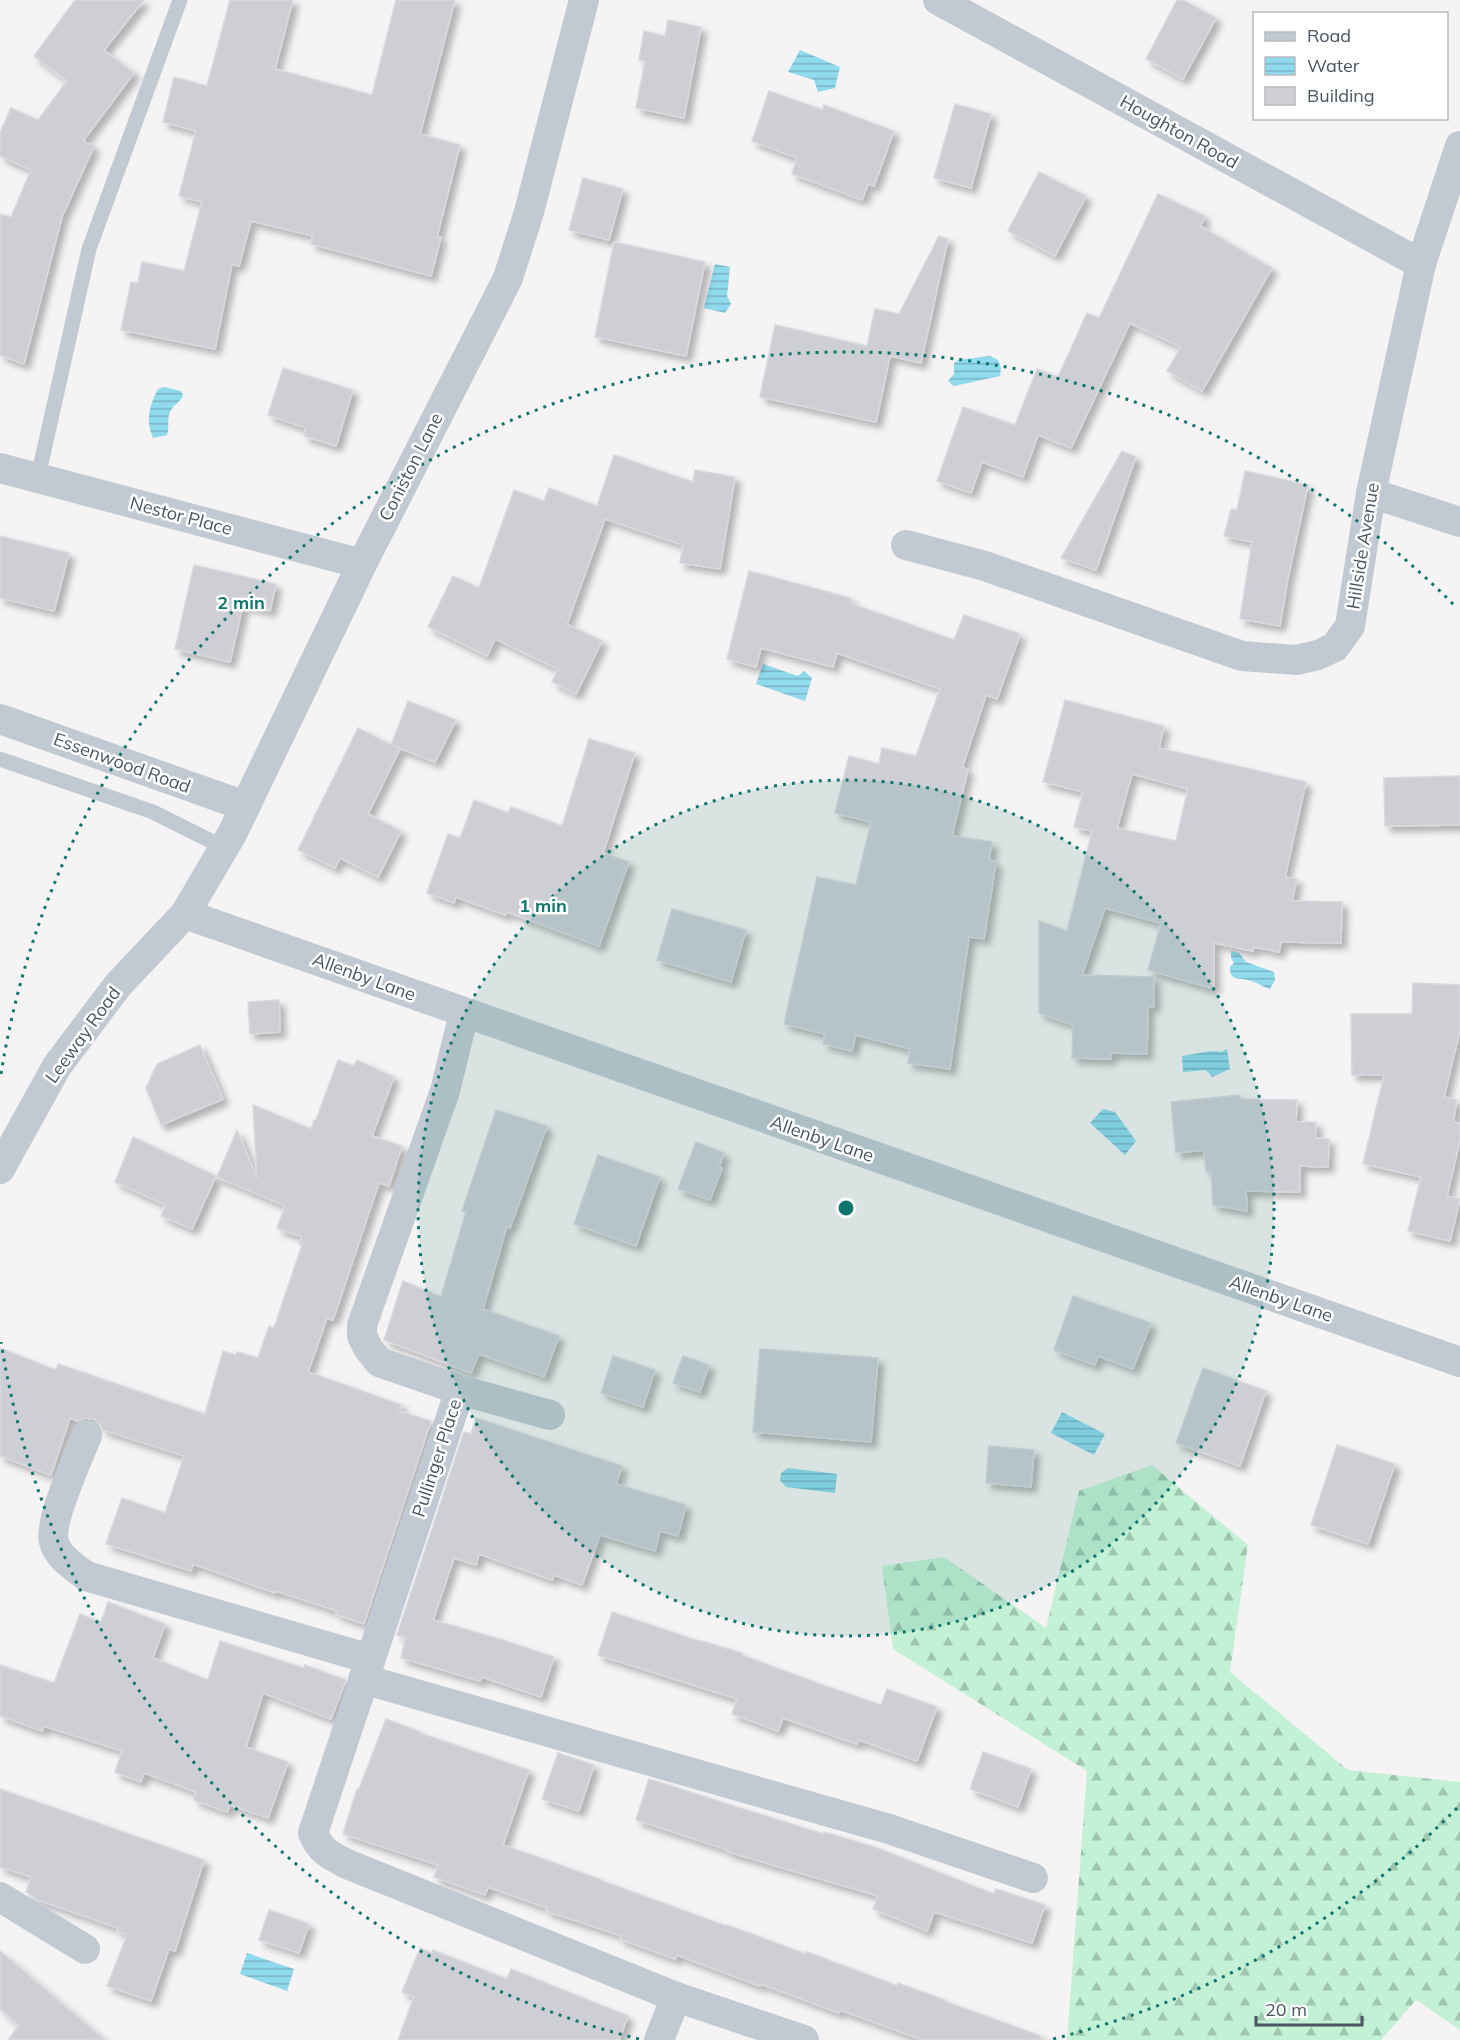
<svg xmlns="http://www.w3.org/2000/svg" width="1460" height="2040" font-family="Mulish,sans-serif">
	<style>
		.forest { fill: url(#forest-firs) }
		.water { fill: url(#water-rules) }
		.building { fill: #cdcfd5; stroke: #d7d9de; stroke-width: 1.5; fill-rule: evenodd; filter: url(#shadow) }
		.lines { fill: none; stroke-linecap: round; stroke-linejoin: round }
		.lane { stroke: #c1cad2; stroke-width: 15 }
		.street { stroke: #c1cad2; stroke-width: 30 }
		.ring { fill: none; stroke: #0f766e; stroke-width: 3; stroke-dasharray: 3 6 }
		.labels { text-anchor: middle; stroke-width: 5; stroke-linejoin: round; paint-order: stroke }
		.street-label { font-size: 18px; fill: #4a5661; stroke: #fff }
		.centre { fill: #0f766e; stroke: #fff; stroke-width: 3 }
		.ring-label { font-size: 18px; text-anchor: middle; font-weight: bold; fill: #0f766e; stroke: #fff; stroke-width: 5; stroke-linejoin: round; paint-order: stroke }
	</style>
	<defs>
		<pattern id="forest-firs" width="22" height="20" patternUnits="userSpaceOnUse" patternTransform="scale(1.5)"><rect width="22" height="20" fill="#c3f1d5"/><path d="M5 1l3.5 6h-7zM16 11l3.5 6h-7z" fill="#a0c6b0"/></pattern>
		<pattern id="water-rules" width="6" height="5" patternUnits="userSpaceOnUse" patternTransform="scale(1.5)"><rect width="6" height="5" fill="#90daee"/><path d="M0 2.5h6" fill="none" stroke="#78b4c4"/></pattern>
		<filter id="shadow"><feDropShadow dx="5.5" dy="5.5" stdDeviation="3" flood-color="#0004"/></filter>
	</defs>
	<rect width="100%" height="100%" fill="#f5f3f3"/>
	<polygon class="forest" points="1152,1465 1248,1545 1230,1672 1348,1770 1460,1782 1460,2030 1416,2000 1381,2040 1067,2040 1087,1771 893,1649 882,1566 944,1557 1046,1628 1079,1491"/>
	<g class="water">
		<polygon points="800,50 840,67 835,88 818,92 814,80 788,72"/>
		<polygon points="715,264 730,267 727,296 731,304 725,313 704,308"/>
		<polygon points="990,356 998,360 1001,368 1000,376 954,386 948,381 954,374 954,363 958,360"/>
		<path d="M164 387 181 391 183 395C181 402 174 404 171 410 166 417 170 427 167 435L153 438C145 419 150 405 158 389Z"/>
		<polygon points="763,664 798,676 804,671 812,678 805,701 756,684"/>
		<path d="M1231 951 1239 953 1246 962 1274 972 1275 980 1270 989C1263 987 1258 983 1251 981 1241 977 1229 982 1230 967L1234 963 1231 958Z"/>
		<polygon points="1227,1049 1230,1069 1212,1077 1206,1070 1183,1072 1182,1056 1212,1051 1221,1052"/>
		<polygon points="1103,1109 1115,1112 1136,1141 1125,1155 1090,1123"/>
		<polygon points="1062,1412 1105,1434 1094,1455 1051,1433"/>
		<polygon points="788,1468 837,1474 835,1493 786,1487 780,1480 781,1473"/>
		<polygon points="247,1953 294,1969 287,1991 240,1974"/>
	</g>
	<g class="building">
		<polygon points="75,0 144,0 104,50 134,73 83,141 94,146 62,217 24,364 0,355 0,214 11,217 31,170 0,156 0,133 11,108 38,120 67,81 34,56"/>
		<polygon points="230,0 293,0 275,69 372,95 396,0 455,0 420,134 460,145 437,237 441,237 431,276 311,244 313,236 251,221 239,266 232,264 215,349 121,330 131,282 138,283 142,262 184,271 202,202 179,196 196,131 163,122 174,77 207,86"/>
		<polygon points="1177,0 1183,0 1216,18 1183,79 1146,59"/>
		<polygon points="668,20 701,27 684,118 636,108 645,61 639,60 644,31 665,36"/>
		<polygon points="769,91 823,110 824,105 894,131 874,186 868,184 862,200 792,174 797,158 752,141"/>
		<polygon points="955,104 991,114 971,188 934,178"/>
		<polygon points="1039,172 1086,196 1055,256 1008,231"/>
		<polygon points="583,178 623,189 609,240 569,230"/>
		<polygon points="1158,194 1205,216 1200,226 1272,268 1202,391 1167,371 1181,347 1130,323 1071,448 1038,435 1023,477 982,462 971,493 937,481 963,407 1015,425 1037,369 1058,377 1087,313 1099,318"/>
		<polygon points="939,236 948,239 921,363 890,356 876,422 760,397 775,325 867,346 875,309 899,314"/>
		<polygon points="614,242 705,262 686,356 595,337"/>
		<polygon points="283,368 353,390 336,446 304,436 306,428 268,415"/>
		<polygon points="1122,451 1136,457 1096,570 1061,558"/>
		<polygon points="614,455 693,482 695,470 735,477 720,569 680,563 683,545 605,519 567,624 602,641 576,694 552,682 558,669 495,639 487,656 428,627 453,576 479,588 514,490 544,501 549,488 597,506"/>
		<polygon points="1245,471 1308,485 1288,578 1280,626 1240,619 1252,542 1224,536 1231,509 1237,510"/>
		<polygon points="0,536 69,553 54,611 0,598"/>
		<polygon points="194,565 276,584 270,611 243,605 230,662 175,649"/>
		<polygon points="749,571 851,598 850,603 954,640 964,615 1020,634 997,699 986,695 962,768 968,769 952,836 992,842 989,860 996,862 984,939 969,937 950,1069 908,1063 910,1049 856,1035 852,1051 823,1044 825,1034 784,1024 817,877 856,885 871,822 835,813 849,756 879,764 882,748 916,756 940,689 837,653 833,667 761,648 756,667 727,659"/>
		<path d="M1065 700 1164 726 1159 748 1306 782 1285 877 1297 879 1292 901 1342 902 1341 943 1281 942 1279 952 1254 947 1253 951 1214 943V989L1148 970 1161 923 1105 908 1082 975 1154 977V1007H1148L1147 1054 1111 1053V1059L1072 1058 1073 1025 1039 1013V921L1067 931 1092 831 1074 827 1083 792 1043 782ZM1132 774 1188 789 1176 841 1117 828Z"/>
		<polygon points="408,701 456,720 435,762 391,745"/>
		<polygon points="358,728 400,749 368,814 401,831 378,877 340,858 335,868 298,850"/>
		<polygon points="589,739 635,753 603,853 629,862 599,946 507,912 505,915 456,897 454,903 427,893 448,834 460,838 474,800 508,813 511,807 562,826"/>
		<polygon points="1460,776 1460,825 1385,826 1384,778"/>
		<polygon points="672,909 746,930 731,982 657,960"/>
		<polygon points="1413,983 1460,985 1460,1030 1444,1097 1457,1100 1453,1122 1460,1124 1460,1140 1447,1196 1460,1199 1450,1241 1408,1231 1421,1177 1363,1164 1384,1075 1352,1075 1351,1014 1412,1014"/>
		<polygon points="279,1000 280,1032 250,1034 248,1002"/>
		<polygon points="200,1045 223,1099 161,1125 146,1088 157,1064"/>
		<polygon points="338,1060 354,1066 357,1060 394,1077 372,1136 402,1146 389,1186 379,1183 333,1320 327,1318 308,1372 402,1405 399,1411 431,1421 364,1624 336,1614 337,1611 276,1591 275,1593 193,1564 191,1571 106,1544 122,1498 165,1513 184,1456 103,1430 100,1424 94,1419 85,1418 77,1421 70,1418 51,1475 0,1456 0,1348 56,1370 58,1364 205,1414 223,1351 236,1355 237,1352 258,1358 269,1326 274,1328 302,1245 299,1244 302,1237 277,1228 285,1206 217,1177 237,1130 257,1178 253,1105 311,1129 314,1120 316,1120"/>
		<polygon points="1240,1095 1240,1099 1297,1100 1296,1122 1316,1122 1316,1138 1329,1139 1328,1167 1300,1166 1300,1192 1246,1191 1247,1211 1213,1205 1211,1171 1206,1172 1204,1150 1176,1153 1171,1102"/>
		<polygon points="496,1110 547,1126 510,1228 507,1226 483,1309 559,1336 544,1377 479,1354 471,1373 384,1340 403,1281 441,1297 466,1212 462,1211"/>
		<polygon points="133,1137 216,1176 192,1229 161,1216 166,1205 115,1182"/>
		<polygon points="696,1142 724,1153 719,1167 722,1168 710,1200 678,1189"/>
		<polygon points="598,1155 660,1177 636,1246 574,1224"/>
		<polygon points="1073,1296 1151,1323 1133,1369 1098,1356 1095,1365 1054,1350"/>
		<polygon points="760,1349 878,1358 871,1442 753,1432"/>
		<polygon points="613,1356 655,1370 643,1407 601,1393"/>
		<polygon points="683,1356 709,1365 700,1392 673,1383"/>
		<polygon points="1203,1368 1266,1391 1240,1466 1176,1443"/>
		<polygon points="476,1418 622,1466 616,1484 686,1505 678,1536 660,1531 655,1551 600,1535 582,1585 554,1575 552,1580 479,1554 476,1565 454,1558 433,1620 503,1640 554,1657 541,1697 482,1677 480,1681 401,1658 406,1638 397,1635 464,1432 471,1434"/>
		<polygon points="1337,1445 1395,1464 1368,1544 1311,1525"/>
		<polygon points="989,1446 1034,1450 1031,1487 986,1483"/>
		<polygon points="108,1602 165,1624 153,1658 208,1680 220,1641 304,1668 305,1665 346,1680 331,1719 263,1693 246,1747 288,1762 268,1818 230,1805 227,1812 194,1800 196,1792 144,1773 141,1782 115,1772 122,1751 44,1726 42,1731 0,1716 0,1665 54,1683 80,1614 101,1622"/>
		<polygon points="612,1612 702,1642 702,1641 742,1653 742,1655 820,1684 881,1705 887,1689 937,1707 917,1761 859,1740 857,1744 783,1718 778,1731 732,1714 737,1699 598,1655"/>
		<polygon points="386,1719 421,1732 420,1733 529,1770 503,1845 600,1879 600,1880 726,1926 727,1925 806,1954 807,1952 898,1986 898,1983 945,2000 944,2001 1041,2036 1040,2040 923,2040 840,2010 839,2013 761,1984 760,1986 677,1955 675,1959 620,1939 622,1936 546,1911 547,1908 488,1887 485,1895 434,1877 438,1865 343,1834 357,1789 359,1789"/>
		<polygon points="983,1752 1031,1769 1018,1807 970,1789"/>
		<polygon points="558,1753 594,1765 579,1811 542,1799"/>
		<polygon points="649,1779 823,1834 824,1832 875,1847 994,1894 996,1889 1045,1905 1032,1943 934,1912 927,1931 873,1909 878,1896 728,1852 728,1850 636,1820"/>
		<polygon points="0,1789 204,1860 175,1951 169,1949 151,2001 107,1986 127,1935 117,1931 118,1928 38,1900 26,1892 31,1877 0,1867"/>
		<polygon points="269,1910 309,1924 299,1953 259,1940"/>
		<polygon points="420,1948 432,1953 433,1950 507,1979 511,1969 628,2016 619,2040 398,2040 414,1997 402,1992"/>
		<polygon points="0,1951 105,2040 8,2040 19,2025 0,2009"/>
	</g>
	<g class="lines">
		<g class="lane">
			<polyline points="38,477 89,249 180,0"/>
			<polyline points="0,759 153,812 223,847"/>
		</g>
		<g class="street">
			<polyline points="938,0 1421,264"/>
			<polyline points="0,468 362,564"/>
			<polyline points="1371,493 1460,522"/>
			<polyline points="906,545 985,566 1242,656 1296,660 1318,655 1335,647 1350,626 1371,493 1421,264 1460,146"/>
			<polyline points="0,719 245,806"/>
			<polyline points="185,914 1460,1362"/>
			<path d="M464 1013 445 1091 362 1325V1336L368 1348 379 1362 460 1390 313 1833C320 1851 331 1856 347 1864L676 1997 804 2040"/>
			<polyline points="0,1169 57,1066 118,985 185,914 232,834 362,564 508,278 529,212 584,0"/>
			<polyline points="460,1390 550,1415"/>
			<path d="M87 1435C79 1457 48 1521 54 1542 58 1557 74 1567 86 1576L370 1659"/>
			<polyline points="363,1679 889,1829 1033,1878"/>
			<polyline points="0,1897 85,1949"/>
			<polyline points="659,2040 676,1997"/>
		</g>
	</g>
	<circle cx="846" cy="1208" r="428" fill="#0f766e" fill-opacity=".12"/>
	<g class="ring">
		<circle cx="846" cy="1208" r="428"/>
		<path d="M1457 1808A856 856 0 0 1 1053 2039M639 2039A856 856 0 0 1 1 1342M1 1074A856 856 0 0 1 1457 608"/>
	</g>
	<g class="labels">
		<g class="street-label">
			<text transform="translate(1179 132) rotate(29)" y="6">Houghton Road</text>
			<text transform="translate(411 467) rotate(-63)" y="6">Coniston Lane</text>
			<text transform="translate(181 516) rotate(15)" y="6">Nestor Place</text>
			<text transform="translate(1363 546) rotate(-81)" y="6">Hillside Avenue</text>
			<text transform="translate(122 763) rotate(20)" y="6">Essenwood Road</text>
			<text transform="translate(364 977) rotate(20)" y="6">Allenby Lane</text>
			<text transform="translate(83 1035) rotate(-54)" y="6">Leeway Road</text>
			<text transform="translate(822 1139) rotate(19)" y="6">Allenby Lane</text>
			<text transform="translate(1281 1299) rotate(19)" y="6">Allenby Lane</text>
			<text transform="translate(437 1458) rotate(-72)" y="6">Pullinger Place</text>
		</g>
	</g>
	<circle cx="846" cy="1208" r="9" class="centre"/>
	<g class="ring-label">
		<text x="241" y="609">2 min</text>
		<text x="543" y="912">1 min</text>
	</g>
	<rect x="1253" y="12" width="195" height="108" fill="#ffffff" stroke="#b7bbc0" stroke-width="1.5"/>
	<rect x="1265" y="32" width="30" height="9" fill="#c1cad2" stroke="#b7bbc0" stroke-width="1.5"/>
	<text x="1307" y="42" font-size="18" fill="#4a5661">Road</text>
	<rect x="1265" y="57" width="30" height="18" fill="url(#water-rules)" stroke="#b7bbc0" stroke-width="1.5"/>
	<text x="1307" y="72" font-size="18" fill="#4a5661">Water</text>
	<rect x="1265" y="87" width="30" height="18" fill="#cdcfd5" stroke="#b7bbc0" stroke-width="1.5"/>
	<text x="1307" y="102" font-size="18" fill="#4a5661">Building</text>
	<path d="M1256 2016v9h106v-9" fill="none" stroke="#4a5661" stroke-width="3"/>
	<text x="1265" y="2016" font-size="18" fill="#4a5661" stroke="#ffffff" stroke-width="4.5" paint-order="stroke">20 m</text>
</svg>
